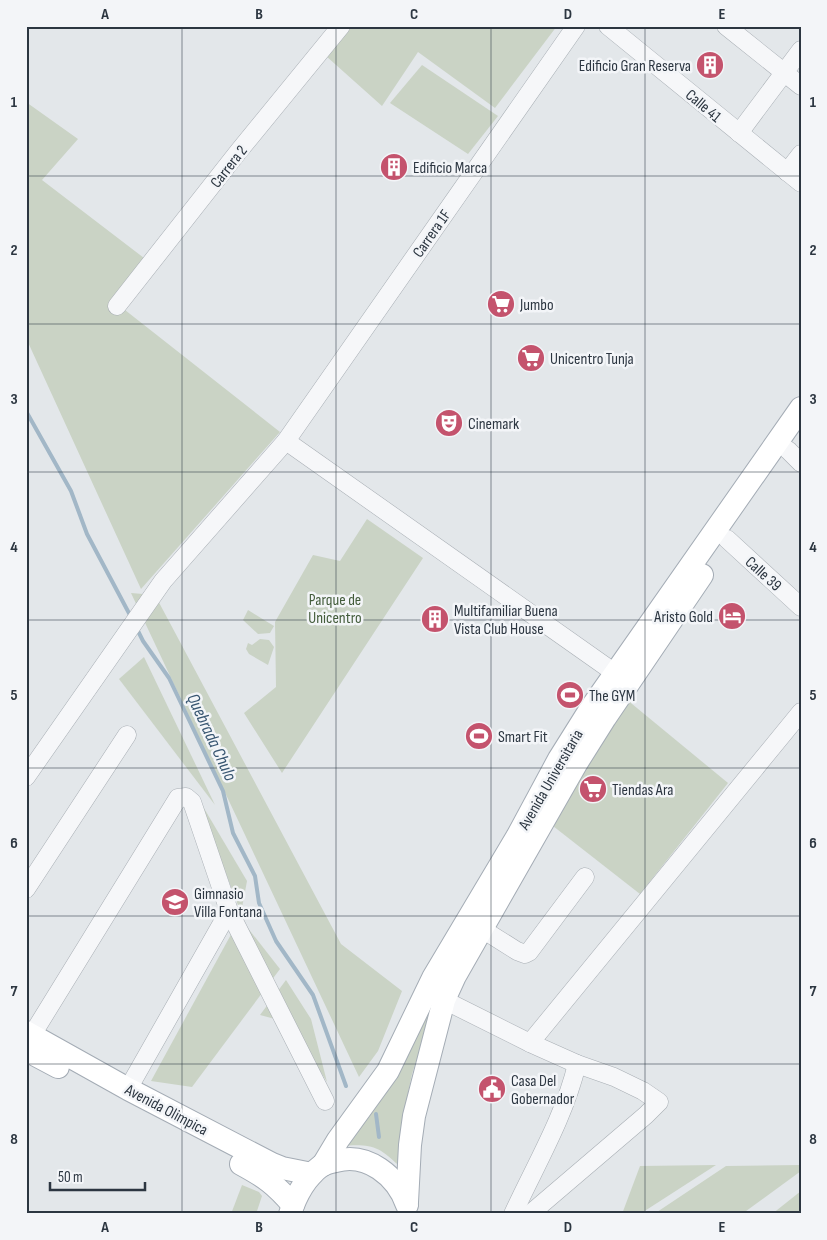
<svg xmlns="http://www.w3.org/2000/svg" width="827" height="1240" font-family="'Sofia Sans Condensed',sans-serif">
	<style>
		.green { fill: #cad3c5 }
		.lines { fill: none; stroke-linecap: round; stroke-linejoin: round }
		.stream { stroke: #a2b7c7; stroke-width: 4 }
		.minor-casing { stroke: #a8aeb4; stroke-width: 19 }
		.major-casing { stroke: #a4acb5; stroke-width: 24 }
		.minor { stroke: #f6f7f9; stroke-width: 18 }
		.major { stroke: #fff; stroke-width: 22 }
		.grid { fill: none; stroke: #2c3641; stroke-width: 1; stroke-opacity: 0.55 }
		.labels { text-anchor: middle; stroke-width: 5; stroke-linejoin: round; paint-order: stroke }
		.poi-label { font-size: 16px; fill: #2c3641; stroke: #f3f5f8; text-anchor: start }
		.street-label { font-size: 16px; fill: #2c3641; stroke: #f3f5f8 }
		.park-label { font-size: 16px; fill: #435c3b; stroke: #f3f5f8 }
		.water-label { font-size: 18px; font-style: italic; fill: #395772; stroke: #f3f5f8 }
		.neatline { fill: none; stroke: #2c3641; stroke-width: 2 }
		.grid-label { font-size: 16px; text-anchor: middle; font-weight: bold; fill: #2c3641 }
	</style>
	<rect width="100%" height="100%" fill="#e3e7ea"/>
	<g class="green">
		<polygon points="350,26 557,26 495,108 418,52 382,106 326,56"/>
		<polygon points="422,65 498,116 468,154 390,103"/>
		<polygon points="26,102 78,139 42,180 144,258 111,299 280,432 141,589 26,338"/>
		<polygon points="367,519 423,558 282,773 244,713 276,687 275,622 313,555 340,561"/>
		<polygon points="131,593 155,595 341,944 402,991 378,1051 359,1077"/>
		<polygon points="248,610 274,626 270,633 258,634 243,620"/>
		<polygon points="260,639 269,640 274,647 268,665 249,654 246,649 248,643 252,645"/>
		<polygon points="144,657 215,805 119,679"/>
		<polygon points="626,699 728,783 640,894 553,826"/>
		<polygon points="195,793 247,881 241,913"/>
		<polygon points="240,918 280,969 192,1087 151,1081"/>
		<polygon points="286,980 311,1019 327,1082 290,1023 260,1015"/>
		<path d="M431 1008V1015L412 1074 404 1112 400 1167C378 1145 371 1144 340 1146Z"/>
		<polygon points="716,1165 640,1214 622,1214 640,1166"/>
		<polygon points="801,1165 801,1171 742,1214 654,1214 726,1166"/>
		<polygon points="242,1185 259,1192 262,1196 256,1214 231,1214"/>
		<polygon points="801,1191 801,1214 772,1214"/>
	</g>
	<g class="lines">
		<g class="stream">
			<polyline points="26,411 71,491 87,534 131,617"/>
			<polyline points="136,627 143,641 169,678 223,791 233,833 255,876 259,903 276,941 313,995 346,1086"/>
			<polyline points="376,1114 379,1137"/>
		</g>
		<defs>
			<g id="minor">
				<polyline points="608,26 801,183"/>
				<polyline points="726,26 801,86"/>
				<polyline points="739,133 801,50"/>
				<polyline points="787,172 801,154"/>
				<polyline points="117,306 238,152 341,26"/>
				<polyline points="286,441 615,673"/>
				<polyline points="788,450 801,463"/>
				<polyline points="727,539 801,607"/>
				<polyline points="26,777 163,581 286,441 576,26"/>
				<polyline points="26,889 127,735"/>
				<polyline points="482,929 517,951 525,954 529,952 585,877"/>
				<polyline points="444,1000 530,1043 577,1064 614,1077 643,1091 659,1102 646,1115 530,1214"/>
				<polyline points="32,1035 178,798 186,797 192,802 229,911 325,1101"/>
				<polyline points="530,1043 801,712"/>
				<polyline points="128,1089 229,911"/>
				<path d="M513 1214C536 1164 564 1118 577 1064"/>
			</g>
			<g id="major">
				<polyline points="26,1032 128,1089 272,1164 282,1168 312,1174"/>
				<polyline points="26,1050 58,1067"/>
				<path d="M241 1164C265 1177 275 1184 293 1205"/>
				<polyline points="323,1165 338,1140 388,1071 433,978 517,837 559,759 591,708 801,408"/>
				<polyline points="407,1202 410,1145 414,1116 444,1000 455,976 576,764 605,718 702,575"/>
				<path d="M290 1214C296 1195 305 1178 321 1166 325 1163 331 1162 336 1161 367 1152 397 1176 407 1205"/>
			</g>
		</defs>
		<use href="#minor" class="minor-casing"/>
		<use href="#major" class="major-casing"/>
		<use href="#minor" class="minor"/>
		<use href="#major" class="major"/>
	</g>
	<path class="grid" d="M182 26V1214M336 26V1214M491 26V1214M645 26V1214M26 176H801M26 324H801M26 472H801M26 620H801M26 768H801M26 916H801M26 1064H801"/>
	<defs>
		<symbol id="building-disc" viewBox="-11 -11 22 22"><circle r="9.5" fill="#c4536d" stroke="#f3f5f8"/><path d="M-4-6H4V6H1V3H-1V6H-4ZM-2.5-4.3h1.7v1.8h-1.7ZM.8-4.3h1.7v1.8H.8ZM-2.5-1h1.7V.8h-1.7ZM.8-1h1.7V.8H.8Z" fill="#fff"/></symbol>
		<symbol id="supermarket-disc" viewBox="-11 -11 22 22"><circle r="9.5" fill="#c4536d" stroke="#f3f5f8"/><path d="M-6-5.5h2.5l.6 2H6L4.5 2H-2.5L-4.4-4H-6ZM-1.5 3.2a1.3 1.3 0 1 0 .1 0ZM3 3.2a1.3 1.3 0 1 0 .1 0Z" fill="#fff"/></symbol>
		<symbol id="theatre-disc" viewBox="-11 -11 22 22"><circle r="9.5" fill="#c4536d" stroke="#f3f5f8"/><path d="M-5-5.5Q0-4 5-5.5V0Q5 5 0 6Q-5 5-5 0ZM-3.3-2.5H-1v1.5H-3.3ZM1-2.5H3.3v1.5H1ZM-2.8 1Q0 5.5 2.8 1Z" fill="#fff"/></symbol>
		<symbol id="hotel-disc" viewBox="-11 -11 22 22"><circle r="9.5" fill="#c4536d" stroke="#f3f5f8"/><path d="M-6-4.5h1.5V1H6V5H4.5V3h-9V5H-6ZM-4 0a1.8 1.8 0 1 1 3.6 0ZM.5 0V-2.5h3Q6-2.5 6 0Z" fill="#fff"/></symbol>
		<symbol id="stadium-disc" viewBox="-11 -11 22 22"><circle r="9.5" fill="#c4536d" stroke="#f3f5f8"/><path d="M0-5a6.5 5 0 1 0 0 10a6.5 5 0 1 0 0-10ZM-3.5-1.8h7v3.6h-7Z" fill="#fff"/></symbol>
		<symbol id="school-disc" viewBox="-11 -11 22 22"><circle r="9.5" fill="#c4536d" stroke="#f3f5f8"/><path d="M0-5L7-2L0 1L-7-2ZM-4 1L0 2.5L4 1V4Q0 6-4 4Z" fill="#fff"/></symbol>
		<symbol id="civic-disc" viewBox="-11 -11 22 22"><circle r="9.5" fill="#c4536d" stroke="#f3f5f8"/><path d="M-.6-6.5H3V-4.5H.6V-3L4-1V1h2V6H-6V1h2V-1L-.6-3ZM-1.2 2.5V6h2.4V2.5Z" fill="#fff"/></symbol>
	</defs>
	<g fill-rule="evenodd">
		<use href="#building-disc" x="694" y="49" width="32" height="32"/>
		<use href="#building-disc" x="378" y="151" width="32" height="32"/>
		<use href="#supermarket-disc" x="485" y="288" width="32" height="32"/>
		<use href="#supermarket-disc" x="515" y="342" width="32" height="32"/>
		<use href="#theatre-disc" x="433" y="407" width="32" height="32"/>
		<use href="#hotel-disc" x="716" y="600" width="32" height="32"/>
		<use href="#building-disc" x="419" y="603" width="32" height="32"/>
		<use href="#stadium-disc" x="554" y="679" width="32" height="32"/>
		<use href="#stadium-disc" x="463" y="720" width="32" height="32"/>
		<use href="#supermarket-disc" x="577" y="773" width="32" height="32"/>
		<use href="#school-disc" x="159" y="886" width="32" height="32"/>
		<use href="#civic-disc" x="476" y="1073" width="32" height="32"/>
	</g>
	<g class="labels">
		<g class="poi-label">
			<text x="691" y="71" text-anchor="end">Edificio Gran Reserva</text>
			<text x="413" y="173">Edificio Marca</text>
			<text x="520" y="310">Jumbo</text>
			<text x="550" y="364">Unicentro Tunja</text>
			<text x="468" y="429">Cinemark</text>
			<text x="454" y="616">Multifamiliar Buena<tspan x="454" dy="18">Vista Club House</tspan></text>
			<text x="713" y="622" text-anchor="end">Aristo Gold</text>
			<text x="589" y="701">The GYM</text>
			<text x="498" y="742">Smart Fit</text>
			<text x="612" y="795">Tiendas Ara</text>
			<text x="194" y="899">Gimnasio<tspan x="194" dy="18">Villa Fontana</tspan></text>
			<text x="511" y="1086">Casa Del<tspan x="511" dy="18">Gobernador</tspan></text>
		</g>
		<g class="street-label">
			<text transform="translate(704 105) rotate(40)" y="6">Calle 41</text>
			<text transform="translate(228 166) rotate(-52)" y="6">Carrera 2</text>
			<text transform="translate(431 233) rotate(-55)" y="6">Carrera 1F</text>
			<text transform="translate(764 573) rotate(42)" y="6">Calle 39</text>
			<text transform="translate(550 779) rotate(-60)" y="6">Avenida Universitaria</text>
			<text transform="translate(167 1109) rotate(28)" y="6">Avenida Olimpica</text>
		</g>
		<g class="park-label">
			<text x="335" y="605">Parque de<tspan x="335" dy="18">Unicentro</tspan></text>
		</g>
		<g class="water-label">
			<text transform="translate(212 737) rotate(65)" y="6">Quebrada Chulo</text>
		</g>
	</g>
	<rect width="827" height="1240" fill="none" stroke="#f3f5f8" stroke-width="55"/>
	<path d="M50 1182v8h95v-8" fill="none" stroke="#2c3641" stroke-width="2.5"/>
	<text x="58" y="1182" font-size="15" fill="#2c3641" stroke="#f3f5f8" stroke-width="4" paint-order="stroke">50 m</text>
	<rect x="28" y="28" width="772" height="1184" class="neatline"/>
	<g class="grid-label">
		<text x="105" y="19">A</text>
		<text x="259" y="19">B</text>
		<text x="414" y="19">C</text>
		<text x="568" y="19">D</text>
		<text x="722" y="19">E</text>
		<text x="14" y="107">1</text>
		<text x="813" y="107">1</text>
		<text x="14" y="255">2</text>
		<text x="813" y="255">2</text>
		<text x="14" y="404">3</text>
		<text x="813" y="404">3</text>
		<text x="14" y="552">4</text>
		<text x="813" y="552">4</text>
		<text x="14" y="700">5</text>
		<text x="813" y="700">5</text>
		<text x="14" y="848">6</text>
		<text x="813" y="848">6</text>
		<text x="14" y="996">7</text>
		<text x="813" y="996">7</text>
		<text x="14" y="1144">8</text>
		<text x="813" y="1144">8</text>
		<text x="105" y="1232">A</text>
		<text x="259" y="1232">B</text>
		<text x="414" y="1232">C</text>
		<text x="568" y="1232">D</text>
		<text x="722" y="1232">E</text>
	</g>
</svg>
